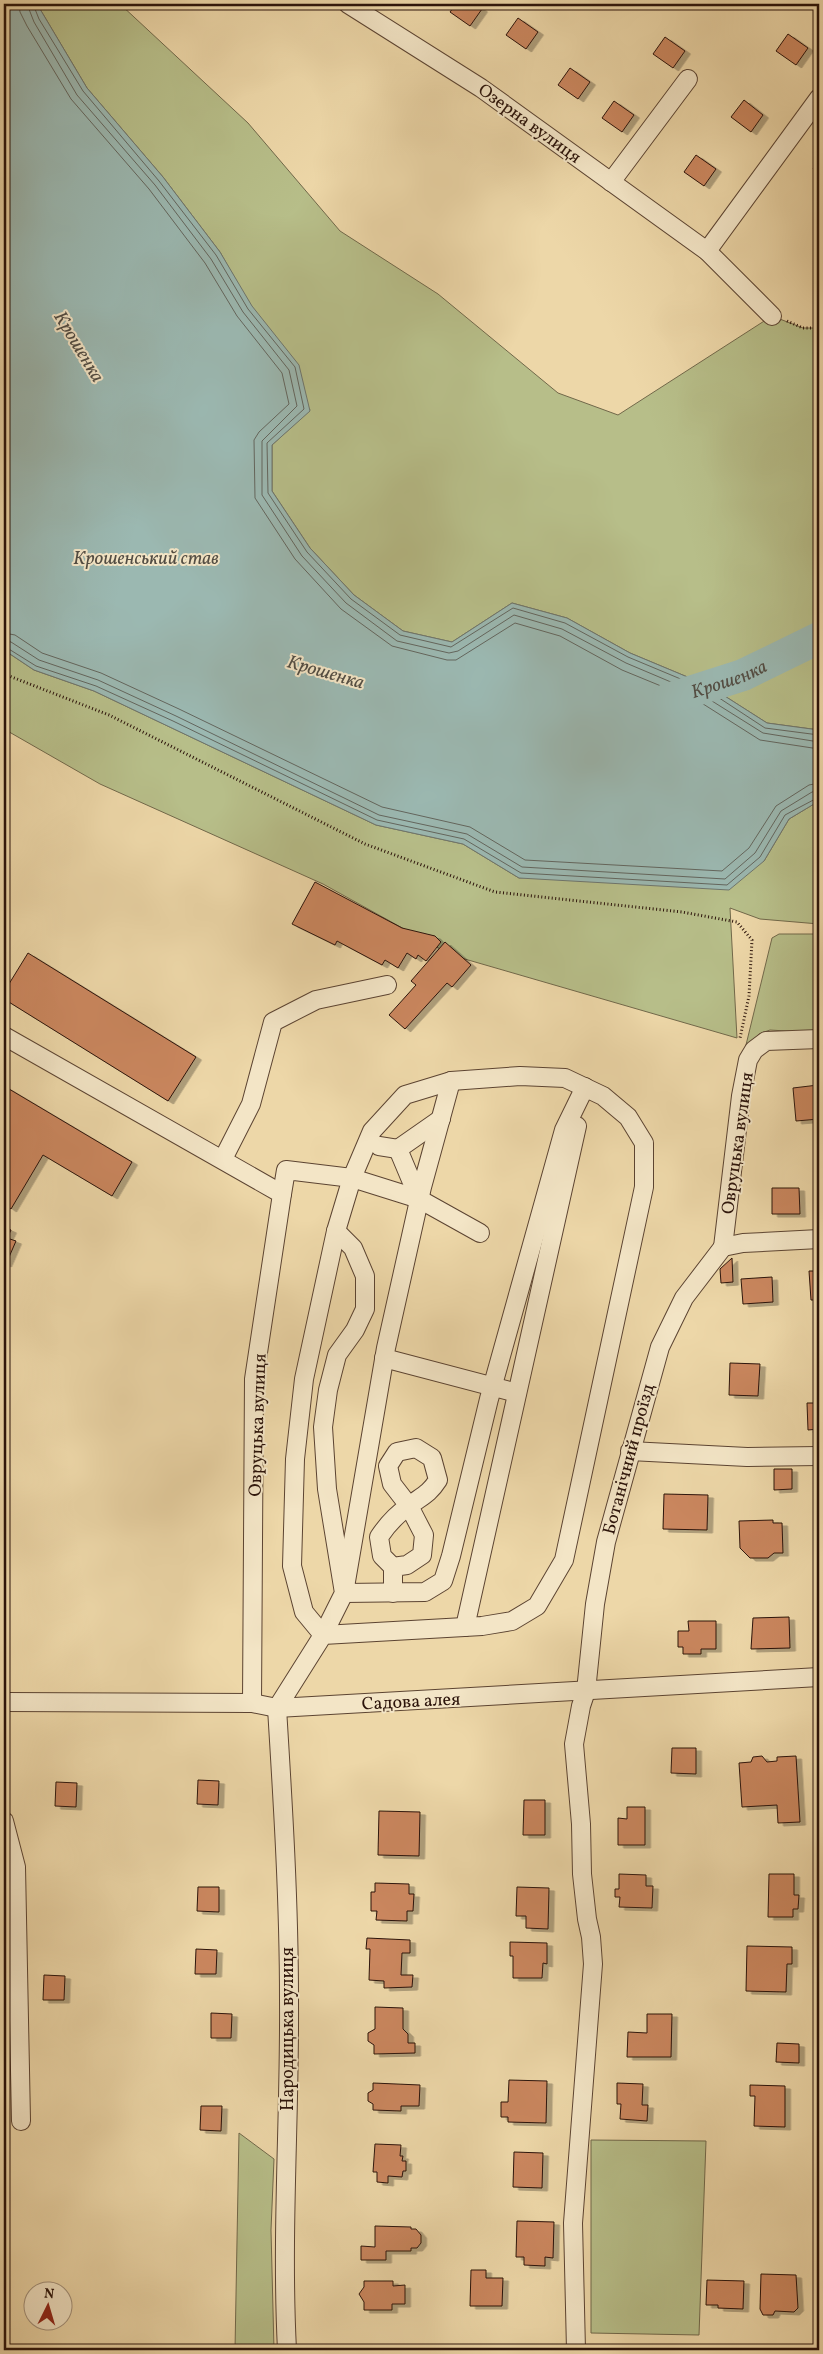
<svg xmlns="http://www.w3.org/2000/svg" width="823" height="2354" font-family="Vollkorn,serif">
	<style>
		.green { fill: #b7be89; stroke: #71684a }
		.water { fill: #9bb8b1; stroke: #6e766e }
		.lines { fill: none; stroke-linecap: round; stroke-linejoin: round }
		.shore { stroke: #63665e; stroke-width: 1 }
		.river { stroke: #9bb8b1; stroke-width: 32 }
		.building { fill: #cb875f; stroke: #2b130a; filter: url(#shadow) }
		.minor-casing { stroke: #5c4432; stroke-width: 20 }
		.path { stroke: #2b130a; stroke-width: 3; stroke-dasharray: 1 2.5; stroke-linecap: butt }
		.minor { stroke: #f3e5c6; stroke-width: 18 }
		.labels { text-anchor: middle; stroke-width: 4; stroke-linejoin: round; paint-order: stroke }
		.street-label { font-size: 18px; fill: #2b130a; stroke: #f3e5c6 }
		.water-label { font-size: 19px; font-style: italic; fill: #524d44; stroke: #f3e5c6 }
	</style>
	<defs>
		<filter id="shadow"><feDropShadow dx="5.5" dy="3" stdDeviation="0" flood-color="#0004"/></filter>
	</defs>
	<rect width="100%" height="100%" fill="#edd7a8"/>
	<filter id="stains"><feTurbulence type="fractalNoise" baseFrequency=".004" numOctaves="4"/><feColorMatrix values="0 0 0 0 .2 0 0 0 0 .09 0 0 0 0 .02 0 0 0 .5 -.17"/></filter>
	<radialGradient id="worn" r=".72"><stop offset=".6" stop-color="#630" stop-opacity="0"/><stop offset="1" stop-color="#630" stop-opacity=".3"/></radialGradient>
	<g class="green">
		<polygon points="37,4 120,4 248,123 340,231 438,294 558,393 618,415 772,316 803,328 819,328 819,730 767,723 709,686 630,653 567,618 512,603 452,642 403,631 354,595 310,548 272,491 272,445 310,410 220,252 163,177 87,88"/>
		<polygon points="4,650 34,670 94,691 376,825 463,844 519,878 764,861 789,819 819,801 819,924 760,919 730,908 737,1038 451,955 323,884 100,784 4,729"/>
		<polygon points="779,934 819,934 819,1033 770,1030 759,1034 745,1049 772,938"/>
		<polygon points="239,2133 274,2159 271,2230 274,2350 235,2350"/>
		<polygon points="591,2140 706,2141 699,2335 591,2333"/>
	</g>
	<polygon class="water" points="4,4 37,4 87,88 163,177 220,252 252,306 299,365 310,411 272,445 272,491 310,548 354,595 403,631 452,642 512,603 567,618 630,653 709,686 767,723 819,730 819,801 789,819 764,861 729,890 519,878 463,844 376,825 94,691 34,670 4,650"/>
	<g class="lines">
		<g class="shore">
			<polyline points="19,4 20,12 27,26 71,99 149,189 205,263 237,316 282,373 289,404 259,432 254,440 255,498 295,559 341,609 392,646 447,660 456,660 515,623 560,636 622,670 700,702 760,740 819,749"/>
			<polyline points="27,4 34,22 77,95 155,185 211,259 243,312 289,370 297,406 262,441 262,495 302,556 346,603 397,641 449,653 458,651 514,615 562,629 626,663 704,696 763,733 819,742"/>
			<polyline points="33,4 39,19 83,91 159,181 216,255 248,309 295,367 304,409 267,443 268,493 307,552 351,599 400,635 451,647 513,608 565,623 628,657 707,690 765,728 819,735"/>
			<polyline points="4,633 15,635 42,653 101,673 179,709 382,807 470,827 525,860 722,871 749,848 776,806 809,785 819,783"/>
			<polyline points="4,640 11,642 39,660 98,680 176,716 379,815 467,834 522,867 725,879 755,853 781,811 812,792 819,791"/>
			<polyline points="4,646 36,666 96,686 173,721 377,820 464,839 521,873 727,885 760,857 785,815 819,797"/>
		</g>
		<path class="river" id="s1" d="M668 699 743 675 819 638"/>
	</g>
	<g class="building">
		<polygon points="456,4 474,4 482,9 470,26 450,12"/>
		<polygon points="518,18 538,32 526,49 506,35"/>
		<polygon points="788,34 808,48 796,65 776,51"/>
		<polygon points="665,37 685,51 673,68 653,54"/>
		<polygon points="570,68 590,82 578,99 558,85"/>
		<polygon points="744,100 763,115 751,132 731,117"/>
		<polygon points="614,101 634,115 622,132 602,118"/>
		<polygon points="696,155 716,169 704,186 684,172"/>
		<polygon points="819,160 819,174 813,169"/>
		<polygon points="315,882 402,928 435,936 441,942 426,961 418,955 416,959 407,953 398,968 385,960 382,965 337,941 335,945 292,924"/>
		<polygon points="445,942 471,965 452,987 447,983 405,1029 389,1015 416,985 411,981"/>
		<polygon points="28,953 196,1057 168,1101 4,999 4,992"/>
		<polygon points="818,1085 819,1119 796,1121 793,1088"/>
		<polygon points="4,1086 132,1162 112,1196 43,1155 11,1209 4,1204"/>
		<polygon points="772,1188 799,1188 800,1214 772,1214"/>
		<polygon points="4,1227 11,1230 7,1238 16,1241 6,1264 4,1263"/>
		<polygon points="732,1258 733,1282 721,1283 720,1269"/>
		<polygon points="817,1264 819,1264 819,1300 811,1300 809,1271 817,1271"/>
		<polygon points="772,1277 773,1302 743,1304 741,1279"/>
		<polygon points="730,1363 760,1364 758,1396 729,1395"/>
		<polygon points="807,1403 819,1403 819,1429 808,1430"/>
		<polygon points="774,1469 792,1469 792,1489 774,1490"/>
		<polygon points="664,1494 708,1495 707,1530 663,1529"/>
		<polygon points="773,1520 773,1523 782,1523 783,1553 774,1553 768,1558 750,1558 740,1548 739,1521"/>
		<polygon points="789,1617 790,1648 751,1649 753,1618"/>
		<polygon points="688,1621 716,1621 716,1649 701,1649 701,1654 683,1654 683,1647 678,1647 678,1631 689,1631"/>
		<polygon points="672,1748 696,1748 696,1774 671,1773"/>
		<polygon points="762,1756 767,1762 777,1761 777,1757 796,1756 800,1822 778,1823 777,1805 742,1807 739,1763 751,1762 753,1757"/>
		<polygon points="198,1780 219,1781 218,1805 197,1804"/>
		<polygon points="56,1782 77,1783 76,1807 55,1806"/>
		<polygon points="524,1800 545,1800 545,1835 523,1835"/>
		<polygon points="627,1807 645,1807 645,1845 618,1845 618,1818 627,1819"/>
		<polygon points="379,1811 420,1812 419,1856 378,1855"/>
		<polygon points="619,1874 646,1875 646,1886 653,1886 652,1908 619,1907 620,1897 615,1897 615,1889 619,1889"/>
		<polygon points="769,1874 794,1874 794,1895 799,1895 798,1909 793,1909 793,1917 768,1917"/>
		<polygon points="375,1883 409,1884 409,1894 414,1894 413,1911 407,1911 407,1921 376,1920 377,1911 371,1911 371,1892 375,1892"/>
		<polygon points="198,1887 219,1887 219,1912 197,1911"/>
		<polygon points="517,1887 549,1888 548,1929 526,1928 526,1916 516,1916"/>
		<polygon points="367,1938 410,1940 410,1953 402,1953 401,1975 413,1975 412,1987 384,1988 384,1981 369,1980 370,1949 366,1949"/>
		<polygon points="510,1942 547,1943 547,1964 543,1963 542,1978 513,1978 513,1956 510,1956"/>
		<polygon points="747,1946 792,1947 792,1964 787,1964 786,1992 746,1991"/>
		<polygon points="196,1949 217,1950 216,1974 195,1974"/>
		<polygon points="44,1975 65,1976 64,2000 43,2000"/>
		<polygon points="375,2007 403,2008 403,2029 408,2034 408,2043 415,2043 415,2053 374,2054 374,2045 368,2041 368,2033 375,2029"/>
		<polygon points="211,2013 232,2014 231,2038 211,2038"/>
		<polygon points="647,2014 672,2014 671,2057 627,2057 628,2032 647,2033"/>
		<polygon points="777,2043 799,2044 799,2063 776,2062"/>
		<polygon points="509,2080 547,2081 546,2123 508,2122 508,2117 501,2117 501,2102 508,2102"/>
		<polygon points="373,2083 420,2085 419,2106 401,2106 401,2111 373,2110 373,2104 368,2101 368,2093 373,2090"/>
		<polygon points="617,2083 643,2084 642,2105 648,2105 647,2121 620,2119 621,2104 617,2104"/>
		<polygon points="750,2085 785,2086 785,2127 754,2126 755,2096 750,2096"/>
		<polygon points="201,2106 222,2106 221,2131 200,2130"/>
		<polygon points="375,2144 401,2145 400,2156 403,2156 402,2161 406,2161 406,2171 403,2171 402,2177 388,2176 388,2183 377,2182 377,2172 373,2172"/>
		<polygon points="514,2152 543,2153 542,2188 513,2187"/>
		<polygon points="517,2221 554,2222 553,2258 545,2257 545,2266 524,2265 524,2257 516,2257"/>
		<polygon points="375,2226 411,2227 411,2229 416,2229 421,2235 421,2243 417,2248 411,2248 411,2251 386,2251 386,2260 361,2260 361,2246 375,2247"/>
		<polygon points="471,2270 486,2270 486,2278 503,2278 502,2306 470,2306"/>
		<polygon points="761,2274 796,2275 798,2308 794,2312 775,2311 773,2315 763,2315 760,2309"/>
		<polygon points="707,2280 744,2281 743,2309 718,2308 718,2305 706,2305"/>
		<polygon points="364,2281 393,2281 393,2286 405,2285 405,2304 392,2304 392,2310 364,2310 364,2302 359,2294 364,2287"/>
	</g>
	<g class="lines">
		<defs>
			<g id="minor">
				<polyline points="348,4 481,88 707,251 772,316"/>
				<polyline points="611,182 688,79"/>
				<polyline points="707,251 819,98"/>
				<polyline points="4,1036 282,1194 254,1379 252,1703"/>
				<polyline points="451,1081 422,1187 386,1348 344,1593 425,1592 443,1581 451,1556 489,1399 564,1130 585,1087"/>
				<polyline points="379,1146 398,1149"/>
				<polyline points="223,1159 251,1104 273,1022 316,1000 387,985"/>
				<polyline points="282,1194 286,1170 352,1178 419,1199 480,1233"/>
				<polyline points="419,1199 398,1149 441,1119"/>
				<polyline points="723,1247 741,1096 748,1060 754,1050 766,1041 819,1039"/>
				<polyline points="723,1247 743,1243 819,1239"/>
				<polyline points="384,1358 517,1393"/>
				<polyline points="630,1451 747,1457 819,1456"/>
				<path d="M393 1567 407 1565 422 1555 424 1535 409 1506 392 1484 388 1466 397 1452 416 1448 432 1458 438 1480C429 1494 422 1496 409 1506 397 1514 387 1525 379 1537L382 1556 393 1567V1593"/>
				<polyline points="465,1627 577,1126"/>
				<polyline points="323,1635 344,1593 327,1489 323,1427 328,1390 337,1355 355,1330 365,1309 365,1276 353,1248 336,1231"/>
				<polyline points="4,1702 252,1703 277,1708 819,1677"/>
				<polyline points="277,1708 323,1635 304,1612 292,1566 295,1459 304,1379 336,1231 352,1178 372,1131 405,1095 451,1081 520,1076 565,1078 603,1096 628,1117 644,1143 644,1187 564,1560 537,1606 512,1621 482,1626 323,1635"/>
				<path d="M277 1708C283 1805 289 1902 289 1999 290 2116 281 2233 287 2350"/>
				<polyline points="4,1821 16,1867 21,2121"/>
				<polyline points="576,2350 573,2223 593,1964 591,1937 587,1919 582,1874 581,1824 574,1744 581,1706 586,1691 595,1604 606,1542 660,1347 684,1298 723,1247"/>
			</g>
		</defs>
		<use href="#minor" class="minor-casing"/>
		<g class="path">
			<polyline points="787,321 803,328 819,328"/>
			<polyline points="4,674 109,715 365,844 495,892 682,912 737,922 752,940 749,996 740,1038"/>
		</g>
		<use href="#minor" class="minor"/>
	</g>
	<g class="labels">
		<g class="street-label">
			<text transform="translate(530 123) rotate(36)" y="6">Озерна вулиця</text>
			<text transform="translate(737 1143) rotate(-82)" y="6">Овруцька вулиця</text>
			<text transform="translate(257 1425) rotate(-88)" y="6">Овруцька вулиця</text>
			<text transform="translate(628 1459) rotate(-75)" y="6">Ботанічний проїзд</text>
			<text transform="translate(411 1701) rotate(-3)" y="6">Садова алея</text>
			<text transform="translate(287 2029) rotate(-90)" y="6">Народицька вулиця</text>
		</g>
		<g class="water-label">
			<text transform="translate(80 346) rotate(59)" y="7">Крошенка</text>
			<text x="146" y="564">Крошенський став</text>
			<text transform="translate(326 671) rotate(16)" y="7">Крошенка</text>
			<text dy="7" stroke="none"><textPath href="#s1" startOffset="64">Крошенка</textPath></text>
		</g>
	</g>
	<rect width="823" height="2354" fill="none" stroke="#edd7a8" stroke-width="20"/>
	<rect x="5" y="5" width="813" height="2344" fill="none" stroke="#2b130a" stroke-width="2.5"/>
	<rect x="10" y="10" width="803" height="2334" fill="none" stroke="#2b130a"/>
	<g transform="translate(48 2306) rotate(5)"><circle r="24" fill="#f3e5c6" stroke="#a3917b"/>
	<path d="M0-4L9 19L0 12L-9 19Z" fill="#8f2418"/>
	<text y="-8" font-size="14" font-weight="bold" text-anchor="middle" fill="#2b130a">N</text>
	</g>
	<rect width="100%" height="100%" filter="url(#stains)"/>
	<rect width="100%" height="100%" fill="url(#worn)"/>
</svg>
